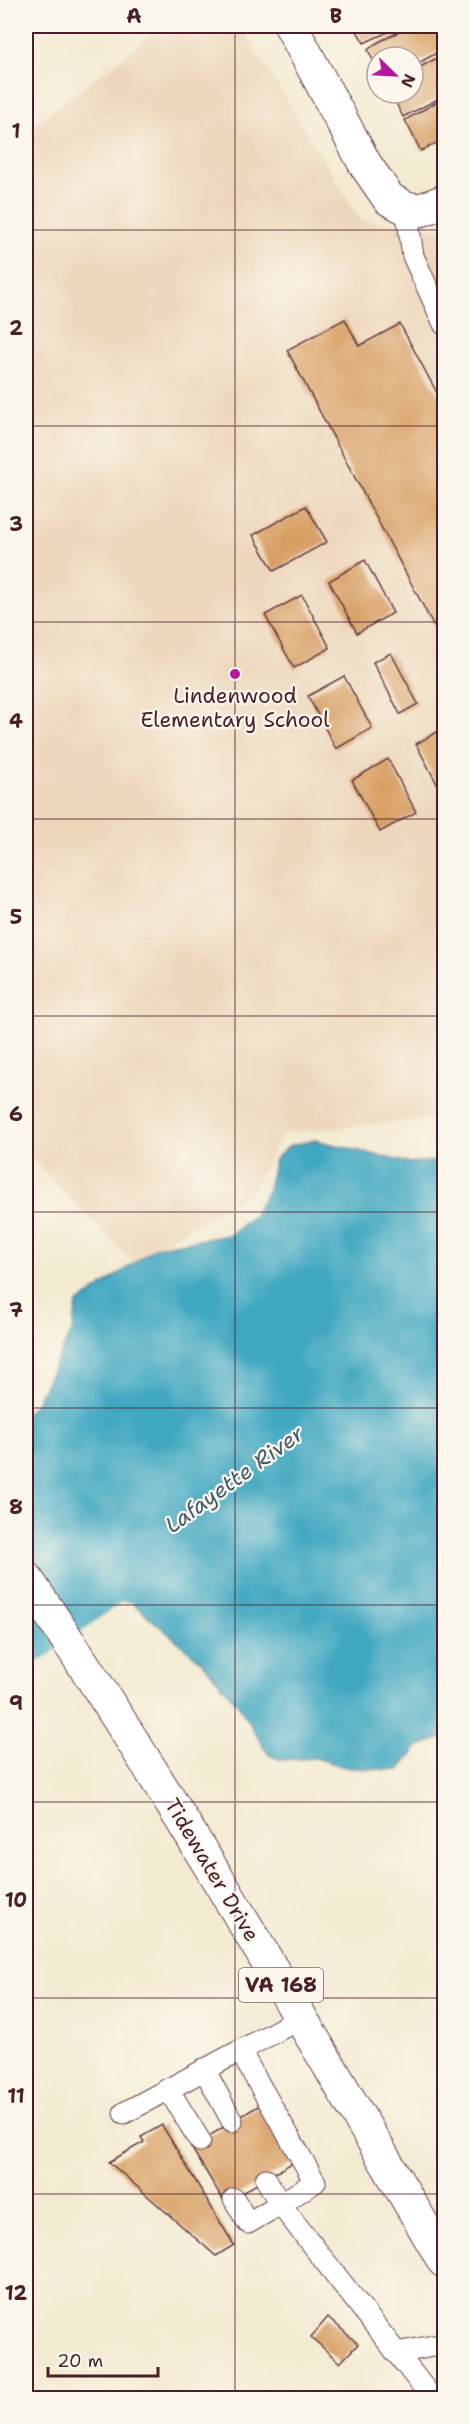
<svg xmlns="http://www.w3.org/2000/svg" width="470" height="2424" font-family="'Shantell Sans',sans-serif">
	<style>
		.built { fill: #edd7bb }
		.water { fill: #41a7c1; stroke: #466376; stroke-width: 1.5 }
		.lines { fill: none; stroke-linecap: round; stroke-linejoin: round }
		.river { stroke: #41a7c1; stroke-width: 66 }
		.building { fill: #d89f64 }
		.service-casing { stroke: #633d44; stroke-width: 23 }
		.minor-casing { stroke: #633d44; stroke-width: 35 }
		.trunk-casing { stroke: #633d44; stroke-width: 35 }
		.service { stroke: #fff; stroke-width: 21 }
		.minor { stroke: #fff; stroke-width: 33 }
		.trunk { stroke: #fff; stroke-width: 33 }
		.grid { fill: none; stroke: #4a1f2b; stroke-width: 1.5; stroke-opacity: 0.55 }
		.poi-dot { fill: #b5179e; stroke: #fbf7ec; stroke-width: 2 }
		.labels { text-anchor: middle; stroke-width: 4.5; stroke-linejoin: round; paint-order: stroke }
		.shield { fill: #fbf7ec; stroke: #7f6065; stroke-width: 1.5 }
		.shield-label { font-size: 20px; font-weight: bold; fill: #4a1f2b }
		.poi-label { font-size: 21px; fill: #4a1f2b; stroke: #fbf7ec }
		.street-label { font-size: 21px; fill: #4a1f2b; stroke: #fbf7ec }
		.water-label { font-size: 22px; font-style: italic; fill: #465c6e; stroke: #fbf7ec }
		.neatline { fill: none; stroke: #4a1f2b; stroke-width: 2 }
		.grid-label { font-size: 20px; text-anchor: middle; font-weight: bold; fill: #4a1f2b }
	</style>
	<rect width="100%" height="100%" fill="#fbf7ec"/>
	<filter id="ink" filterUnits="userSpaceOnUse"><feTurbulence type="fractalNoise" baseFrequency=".0167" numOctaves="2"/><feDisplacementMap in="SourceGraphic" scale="12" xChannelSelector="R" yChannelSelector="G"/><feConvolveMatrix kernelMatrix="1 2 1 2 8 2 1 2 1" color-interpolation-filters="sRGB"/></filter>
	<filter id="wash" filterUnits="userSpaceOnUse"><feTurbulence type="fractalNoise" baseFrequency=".008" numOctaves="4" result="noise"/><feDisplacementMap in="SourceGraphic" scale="24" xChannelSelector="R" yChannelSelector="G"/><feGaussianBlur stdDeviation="1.35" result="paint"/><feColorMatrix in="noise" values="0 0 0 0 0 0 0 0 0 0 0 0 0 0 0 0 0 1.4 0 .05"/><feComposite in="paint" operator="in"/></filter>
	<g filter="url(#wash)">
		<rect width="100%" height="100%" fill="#f3ead2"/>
		<polygon class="built" points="164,26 241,26 361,221 444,229 444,1118 284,1133 251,1191 132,1262 26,1152 26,131"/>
		<polygon class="water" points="315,1140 409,1163 444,1160 444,1734 441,1738 419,1746 399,1770 348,1768 316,1758 281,1760 269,1755 238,1704 202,1662 130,1601 50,1600 26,1619 26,1412 35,1405 73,1329 77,1304 156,1247 230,1235 254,1215 268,1190 275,1159 289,1146"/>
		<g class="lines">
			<polyline class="river" points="26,1631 141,1547"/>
		</g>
		<g id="blocks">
			<g class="building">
				<polygon points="354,26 401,26 364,43"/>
				<polygon points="410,26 444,26 444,49 413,66 413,57 377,57 377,68 368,50 375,44"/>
				<polygon points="444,54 444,96 403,117 391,93 413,93 413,71"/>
				<polygon points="444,98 444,139 421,151 405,120"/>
				<polygon points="345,319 359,346 400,324 444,406 444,645 287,350"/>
				<polygon points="306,506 327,542 274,571 253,535"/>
				<polygon points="365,560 393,613 357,633 329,581"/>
				<polygon points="302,595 330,648 294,668 265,615"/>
				<polygon points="391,653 418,704 400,714 373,662"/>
				<polygon points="344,676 372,728 336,749 308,696"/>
				<polygon points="444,728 444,797 416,744"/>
				<polygon points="388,759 416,812 380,832 352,780"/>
				<polygon points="263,2103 297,2160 225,2203 191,2147"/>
				<polygon points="162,2125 234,2245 216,2256 109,2162 144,2142 141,2137"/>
				<polygon points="328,2317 358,2344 340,2363 311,2337"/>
			</g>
		</g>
	</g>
	<g filter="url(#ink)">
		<use href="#blocks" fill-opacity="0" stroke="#633d44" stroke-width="1.5"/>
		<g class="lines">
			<defs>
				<g id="service">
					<polyline points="406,208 413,256 444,324"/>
					<polyline points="240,2051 315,2182 280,2204 266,2179"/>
					<polyline points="204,2069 232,2121"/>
					<polyline points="168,2089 200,2141"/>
					<polyline points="124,2113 301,2018"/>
					<polyline points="234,2199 248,2223 280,2204 432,2398"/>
					<polyline points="396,2353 444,2344"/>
				</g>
				<polyline id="minor" points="291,26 365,164 389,199 406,208 421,210 444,201"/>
				<path id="trunk" d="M26 1578C176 1799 308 2031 444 2261"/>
			</defs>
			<use href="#service" class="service-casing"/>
			<use href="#minor" class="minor-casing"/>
			<use href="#trunk" class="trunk-casing"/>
			<use href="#service" class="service"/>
			<use href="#minor" class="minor"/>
			<use href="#trunk" class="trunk"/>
		</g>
	</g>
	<path class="grid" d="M235 26V2398M26 230H444M26 426H444M26 622H444M26 819H444M26 1016H444M26 1212H444M26 1408H444M26 1605H444M26 1802H444M26 1998H444M26 2194H444"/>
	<circle class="poi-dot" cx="235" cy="674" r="6"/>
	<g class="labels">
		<rect class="shield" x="239" y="1968" width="84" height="34" rx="4.5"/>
		<g class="shield-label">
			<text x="281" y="1992">VA 168</text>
		</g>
		<g class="poi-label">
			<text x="235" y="703">Lindenwood<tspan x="235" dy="24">Elementary School</tspan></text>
		</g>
		<g class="street-label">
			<text transform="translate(212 1870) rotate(59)" y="7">Tidewater Drive</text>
		</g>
		<g class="water-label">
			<text transform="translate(234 1479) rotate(-36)" y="8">Lafayette River</text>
		</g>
	</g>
	<rect width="470" height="2424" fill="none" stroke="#fbf7ec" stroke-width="66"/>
	<g transform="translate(395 75) rotate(114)"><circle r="28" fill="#fbf7ec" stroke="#b4a19f" stroke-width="1.5"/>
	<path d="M0-4.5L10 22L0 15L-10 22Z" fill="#b5179e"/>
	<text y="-9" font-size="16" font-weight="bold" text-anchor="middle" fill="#4a1f2b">N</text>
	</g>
	<path d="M48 2367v9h110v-9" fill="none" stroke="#4a1f2b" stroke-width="3"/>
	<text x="57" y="2367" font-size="18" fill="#4a1f2b" stroke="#fbf7ec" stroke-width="4.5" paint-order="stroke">20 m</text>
	<rect x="33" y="33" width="404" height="2358" class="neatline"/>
	<g class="grid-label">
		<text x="134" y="23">A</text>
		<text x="336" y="23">B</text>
		<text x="16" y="138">1</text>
		<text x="16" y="335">2</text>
		<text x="16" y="531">3</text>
		<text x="16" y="728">4</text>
		<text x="16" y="924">5</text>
		<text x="16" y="1121">6</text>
		<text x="16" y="1317">7</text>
		<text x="16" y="1514">8</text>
		<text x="16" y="1710">9</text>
		<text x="16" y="1907">10</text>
		<text x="16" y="2103">11</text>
		<text x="16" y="2300">12</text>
	</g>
</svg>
